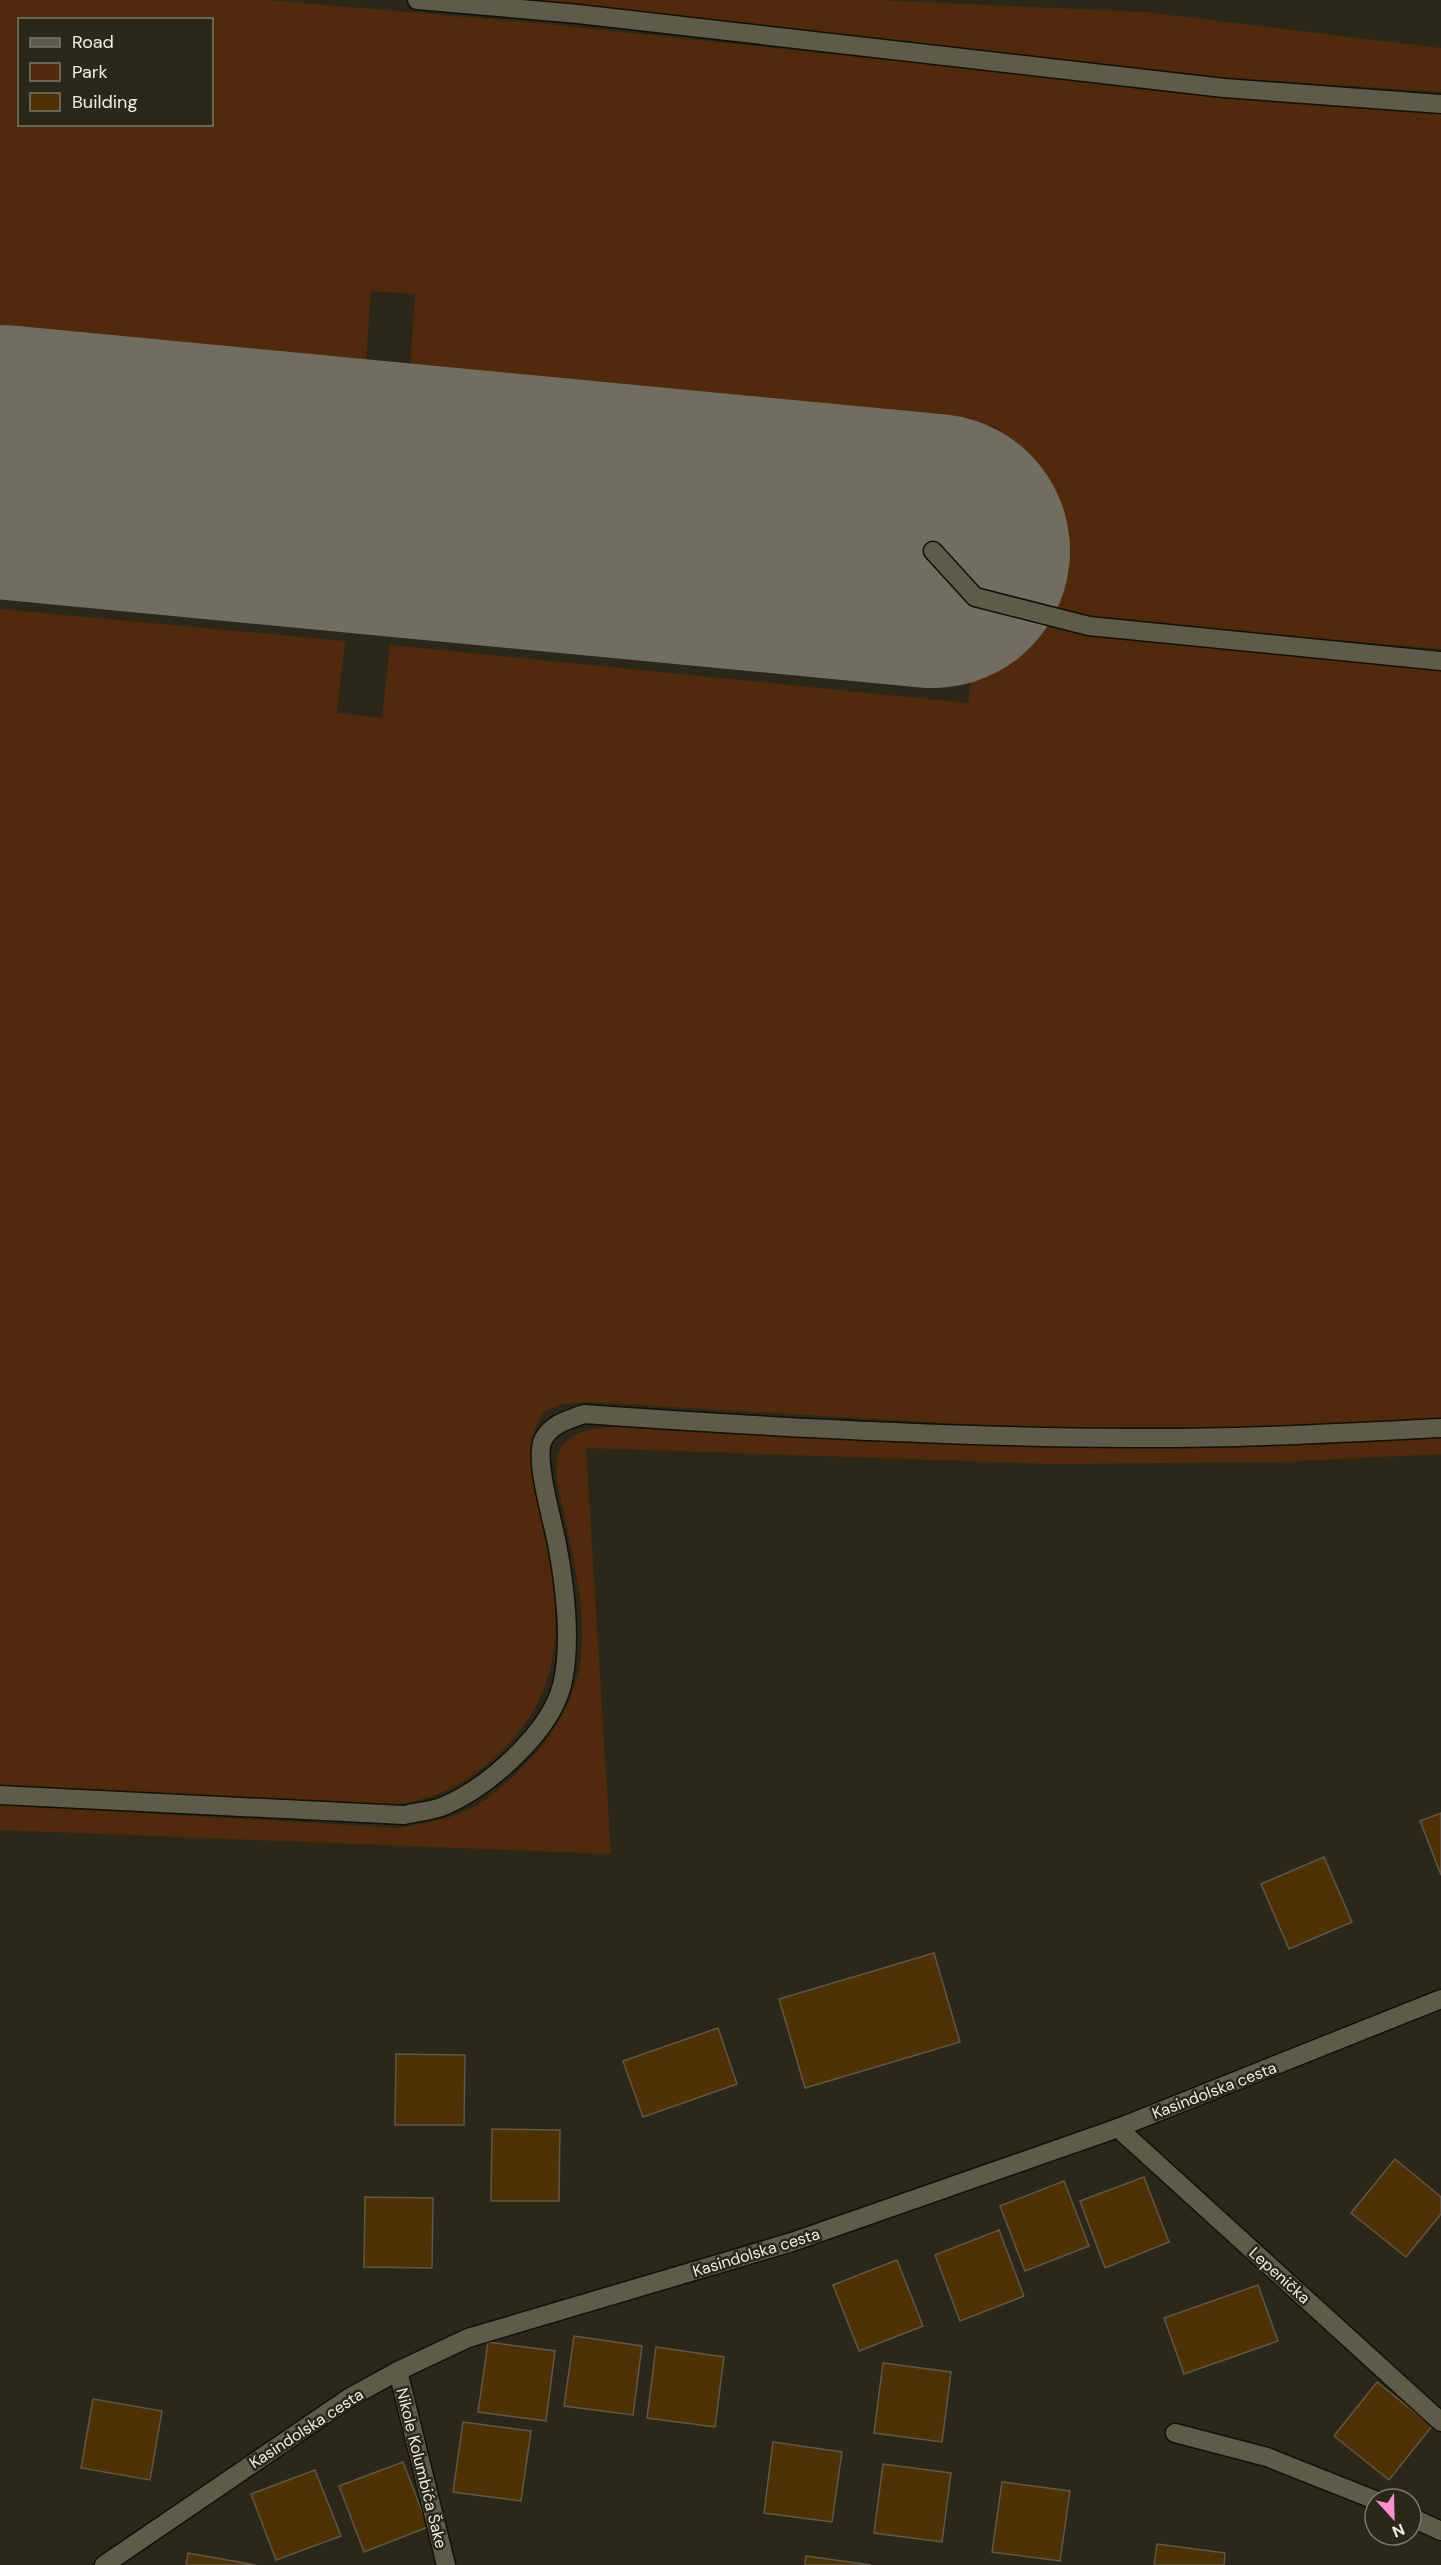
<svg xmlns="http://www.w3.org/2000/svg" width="1441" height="2565" font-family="'DM Sans',sans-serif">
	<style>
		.green { fill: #51290d; fill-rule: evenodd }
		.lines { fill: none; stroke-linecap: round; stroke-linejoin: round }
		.runway { stroke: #716e61; stroke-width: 274 }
		.building { fill: #4d3205; stroke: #615648; stroke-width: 1.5 }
		.minor-casing { stroke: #141004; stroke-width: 21 }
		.minor { stroke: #5f5b4a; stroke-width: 18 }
		.labels { text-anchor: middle; stroke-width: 5; stroke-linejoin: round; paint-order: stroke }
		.street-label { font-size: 16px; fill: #efede3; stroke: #2b2819 }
	</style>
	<rect width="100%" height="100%" fill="#2b2819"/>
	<g class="green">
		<path d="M0 0H269L537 23 993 71 1173 93 1441 113V649L1289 636 1093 616 982 588 997 427 410 367 415 294 371 291 366 361 0 329ZM20 20H212V124H20Z"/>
		<polygon points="541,0 877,0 1144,12 1441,48 1441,92 1229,78"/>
		<path d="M0 609 345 641 337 713 382 718 390 645 968 703 980 612 1092 637 1441 668V1419L1247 1427H1009L590 1402 563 1404 544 1412 535 1429 530 1446 531 1465C549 1571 590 1672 496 1756 463 1786 440 1797 396 1805L0 1785Z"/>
		<path d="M632 1426C794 1435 957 1447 1120 1448 1227 1450 1334 1443 1441 1438V1454L1280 1462 1054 1464 586 1448 611 1854 0 1830V1805L400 1828C424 1823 448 1820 470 1809 484 1802 496 1791 507 1782 548 1746 581 1699 582 1642 584 1590 567 1532 557 1481 557 1475 556 1467 557 1461 562 1426 604 1427 632 1426Z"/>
	</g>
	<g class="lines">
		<polyline class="runway" points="0,462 933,551"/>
	</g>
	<g class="building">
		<polygon points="1441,1813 1441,1875 1420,1821"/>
		<polygon points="1324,1857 1352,1922 1289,1949 1261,1884"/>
		<polygon points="934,1953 960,2042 805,2088 779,1999"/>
		<polygon points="718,2028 737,2084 643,2117 623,2061"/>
		<polygon points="396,2054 465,2055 464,2125 395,2125"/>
		<polygon points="492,2129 560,2130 559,2201 491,2201"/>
		<polygon points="1395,2159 1441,2197 1441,2214 1406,2257 1351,2213"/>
		<polygon points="1144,2177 1169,2242 1105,2268 1080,2201"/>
		<polygon points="1064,2181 1089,2246 1025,2271 1000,2206"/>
		<polygon points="365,2197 433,2198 432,2268 364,2267"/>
		<polygon points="999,2230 1024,2296 960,2321 935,2255"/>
		<polygon points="897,2260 923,2326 859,2351 833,2285"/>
		<polygon points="1258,2285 1278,2341 1184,2374 1164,2318"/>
		<polygon points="574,2336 642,2346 633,2415 564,2406"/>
		<polygon points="488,2342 555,2351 546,2421 478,2412"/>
		<polygon points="656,2347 724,2357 715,2427 647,2418"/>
		<polygon points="883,2363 951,2372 942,2442 874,2433"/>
		<polygon points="1377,2382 1432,2426 1389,2480 1334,2436"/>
		<polygon points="93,2399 162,2411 150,2480 81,2468"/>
		<polygon points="463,2422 531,2431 521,2501 453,2492"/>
		<polygon points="773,2442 842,2452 832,2522 764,2513"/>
		<polygon points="403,2462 428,2527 364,2552 339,2486"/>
		<polygon points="883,2464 951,2473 942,2542 874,2533"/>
		<polygon points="315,2470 341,2536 276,2560 251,2494"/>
		<polygon points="1002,2482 1070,2491 1060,2561 992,2552"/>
		<polygon points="1157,2544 1225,2553 1224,2565 1154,2565"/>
		<polygon points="188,2553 256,2565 186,2565"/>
		<polygon points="806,2556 871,2565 805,2565"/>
	</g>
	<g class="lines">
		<defs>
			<g id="minor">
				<polyline points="417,0 578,14 1224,88 1441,104"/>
				<polyline points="933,551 975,597 1089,626 1441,661"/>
				<path d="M0 1795 404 1815C417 1812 432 1811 444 1806 488 1787 550 1733 562 1685 572 1644 565 1585 557 1544 553 1522 534 1459 543 1440 551 1424 568 1420 584 1414 765 1427 947 1437 1128 1438 1233 1439 1337 1433 1441 1428"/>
				<polyline points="1118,2128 1441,2422"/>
				<polyline points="398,2371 446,2565"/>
				<polyline points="1175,2433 1267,2457 1375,2500"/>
				<polyline points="1411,2517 1441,2531"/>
				<polyline points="104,2565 349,2398 398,2371 468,2338 792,2242 1118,2128 1441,1999"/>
			</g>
		</defs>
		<use href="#minor" class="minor-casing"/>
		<use href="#minor" class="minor"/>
	</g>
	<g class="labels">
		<g class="street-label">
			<text transform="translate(1214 2090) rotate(-21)" y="6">Kasindolska cesta</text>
			<text transform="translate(756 2252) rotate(-17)" y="6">Kasindolska cesta</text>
			<text transform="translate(1280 2275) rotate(42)" y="6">Lepenička</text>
			<text transform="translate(306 2428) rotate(-33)" y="6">Kasindolska cesta</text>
			<text transform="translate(422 2468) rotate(76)" y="6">Nikole Kolumbića Šake</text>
		</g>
	</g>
	<rect x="18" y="18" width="195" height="108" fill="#2b2819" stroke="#79776a" stroke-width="1.5"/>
	<rect x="30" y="38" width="30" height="9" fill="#5f5b4a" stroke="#79776a" stroke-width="1.5"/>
	<text x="72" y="48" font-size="18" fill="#efede3">Road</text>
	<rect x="30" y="63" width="30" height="18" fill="#51290d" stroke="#79776a" stroke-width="1.5"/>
	<text x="72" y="78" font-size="18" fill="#efede3">Park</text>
	<rect x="30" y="93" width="30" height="18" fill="#4d3205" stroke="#79776a" stroke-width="1.5"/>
	<text x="72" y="108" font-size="18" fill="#efede3">Building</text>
	<g transform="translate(1393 2517) rotate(158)"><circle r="28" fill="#2b2819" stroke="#79776a" stroke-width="1.5"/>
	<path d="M0-4.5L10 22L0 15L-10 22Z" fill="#f790cd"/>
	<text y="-9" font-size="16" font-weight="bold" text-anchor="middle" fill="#efede3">N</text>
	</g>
</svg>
